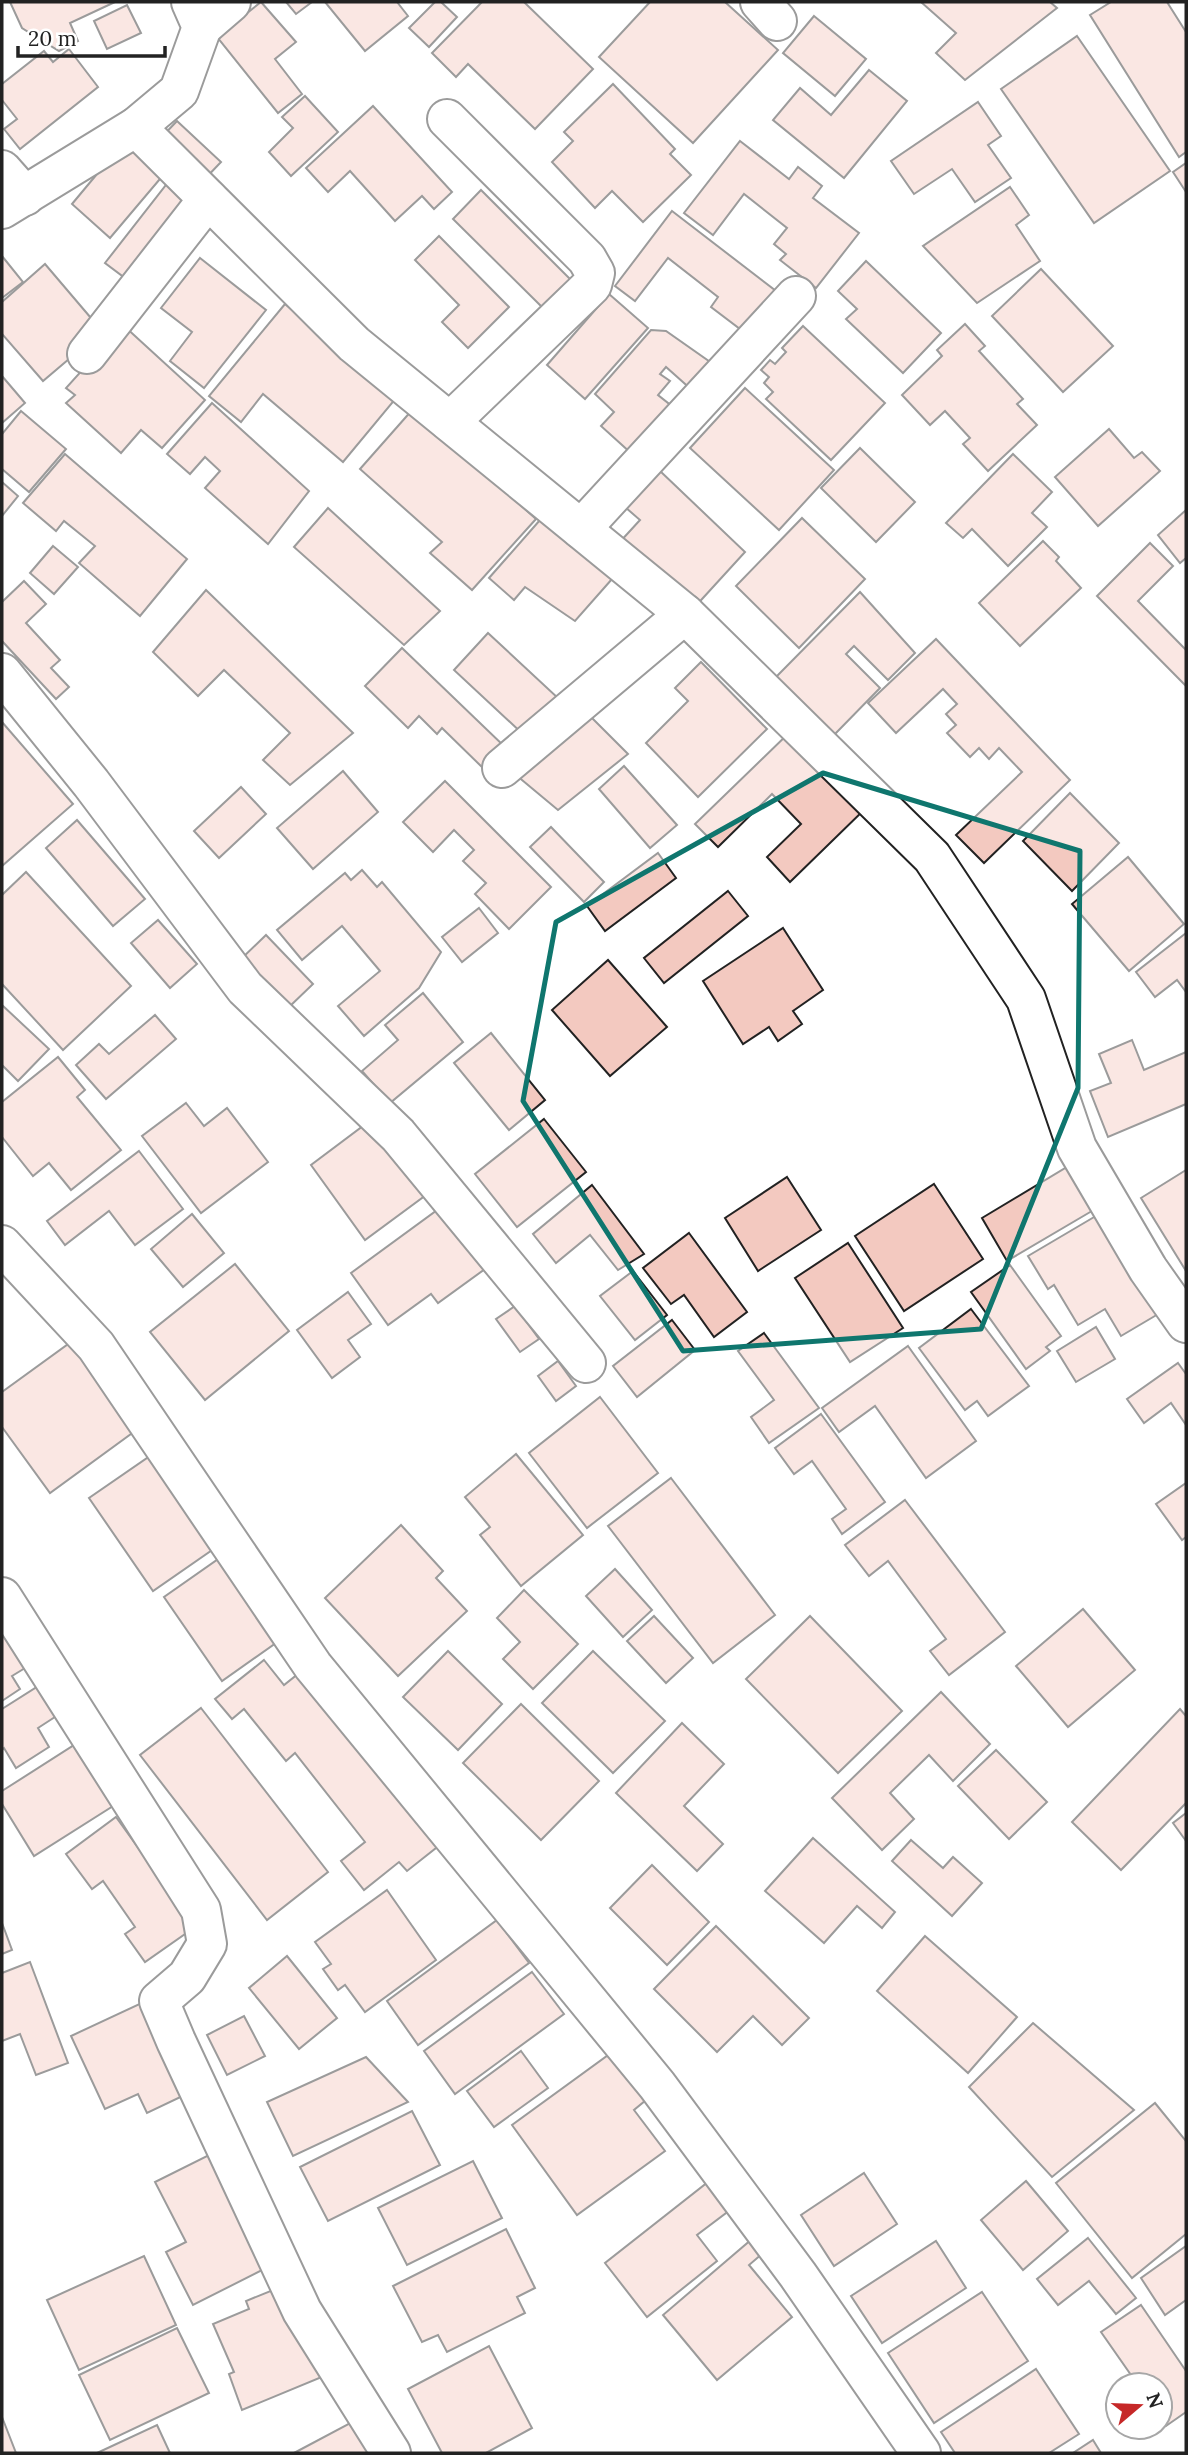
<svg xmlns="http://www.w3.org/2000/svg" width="1188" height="2455" font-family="Lora,serif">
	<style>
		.building { fill: #f3c9c0; stroke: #222; stroke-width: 2 }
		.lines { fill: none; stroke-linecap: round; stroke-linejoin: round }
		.minor-casing { stroke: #222; stroke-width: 42 }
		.minor { stroke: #fff; stroke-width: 38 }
		.marked { fill: none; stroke: #0f766e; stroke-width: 5; stroke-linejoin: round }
	</style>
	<rect width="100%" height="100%" fill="#fff"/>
	<g class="building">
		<polygon points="10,2 115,2 70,23 78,41 59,51 22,28"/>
		<polygon points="261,2 296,42 275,59 302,94 278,113 217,37"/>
		<polygon points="286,2 312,2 296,14"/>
		<polygon points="325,2 397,2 408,16 365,51"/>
		<polygon points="435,2 441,2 457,17 429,47 409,28"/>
		<polygon points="482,2 524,2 593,69 535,129 468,64 456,77 432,53"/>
		<polygon points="650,2 725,2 778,50 693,143 599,57"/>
		<polygon points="921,2 1050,2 1057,8 965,80 936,53 956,33"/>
		<polygon points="1111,2 1167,2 1186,32 1186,152 1179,157 1090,15"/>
		<polygon points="127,5 141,33 107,49 94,21"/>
		<polygon points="814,16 866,59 835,96 783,53"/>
		<polygon points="1077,36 1170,171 1094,223 1001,89"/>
		<polygon points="69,49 98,87 20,149 4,129 17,119 2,100 2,84 44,51 53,62"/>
		<polygon points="869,70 907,101 844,178 773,120 800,88 831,115"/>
		<polygon points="613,84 675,149 670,154 691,175 643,222 612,191 595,208 552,162 573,141 564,132"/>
		<polygon points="305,96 338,132 291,176 269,152 293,128 282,117"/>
		<polygon points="978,102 1001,136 988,145 1011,178 975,202 952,169 914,194 891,161"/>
		<polygon points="373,106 452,192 434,209 422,196 395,221 350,171 328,192 306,168"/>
		<polygon points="177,121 221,162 200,184 156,143"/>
		<polygon points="127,138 165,173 110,238 72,204"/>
		<polygon points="740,141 789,179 798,167 822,186 813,198 859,233 816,288 780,260 786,254 774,244 787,228 744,194 713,235 684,213"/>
		<polygon points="1186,163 1186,192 1173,172"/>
		<polygon points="173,176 197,195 129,281 105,263"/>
		<polygon points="1010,187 1029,215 1016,225 1040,261 977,303 923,246"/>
		<polygon points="481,190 572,281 544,309 453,219"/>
		<polygon points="672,211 776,291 744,332 711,307 718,297 668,258 635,301 615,286"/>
		<polygon points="439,236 509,307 468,348 442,322 459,305 415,260"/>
		<polygon points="2,256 23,282 2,298"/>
		<polygon points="200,258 266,310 204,388 170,361 192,332 161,308"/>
		<polygon points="866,261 941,333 903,373 846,319 857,309 838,291"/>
		<polygon points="45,264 102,331 43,381 2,334 2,302"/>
		<polygon points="1041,269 1113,346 1063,392 992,316"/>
		<polygon points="609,294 648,328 585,399 547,365"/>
		<polygon points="285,304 397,397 343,462 263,394 241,422 209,396"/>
		<polygon points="965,324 985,346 979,351 1023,399 1017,404 1037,425 988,471 963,444 970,438 945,411 930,425 902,395 942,356 937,350"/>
		<polygon points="123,325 205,400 162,448 141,430 121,453 66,403 75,395 66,388"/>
		<polygon points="803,326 885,403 831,460 766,399 773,392 764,383 769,377 761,370 770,360 775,364 786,352 782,348"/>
		<polygon points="651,330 666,331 713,364 693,391 666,367 660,374 670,381 658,395 673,407 632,454 601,426 614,412 595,394"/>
		<polygon points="2,376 25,403 2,423"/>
		<polygon points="745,388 834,470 779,530 690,448"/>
		<polygon points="212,403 309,491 268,544 205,488 220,471 205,457 190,474 167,454"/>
		<polygon points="413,409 536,519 472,590 430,553 442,542 360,469"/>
		<polygon points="21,411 66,449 29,492 2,469 2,434"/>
		<polygon points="1109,429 1134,458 1142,452 1160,471 1098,526 1055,477"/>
		<polygon points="860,448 915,502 876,542 821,488"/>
		<polygon points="65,454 187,559 140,616 79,563 95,546 64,521 56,531 23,503"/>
		<polygon points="1013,454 1052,492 1032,513 1047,527 1008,566 972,529 963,538 946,523"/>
		<polygon points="659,470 745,552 692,610 618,544 640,520 625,507"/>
		<polygon points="2,482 18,496 2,516"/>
		<polygon points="328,508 440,611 404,645 294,547"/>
		<polygon points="1186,510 1186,558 1180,563 1158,535"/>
		<polygon points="802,518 865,579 799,648 736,586"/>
		<polygon points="540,520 612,579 575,621 525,587 514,600 489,578"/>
		<polygon points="1043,541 1059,557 1056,561 1081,588 1020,646 979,603"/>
		<polygon points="1150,543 1173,566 1138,601 1186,650 1186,686 1097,596"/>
		<polygon points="53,546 78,567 54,594 30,573"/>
		<polygon points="24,581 46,604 26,623 60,660 51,668 69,687 56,699 2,641 2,602"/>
		<polygon points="206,590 353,733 290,785 263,760 290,733 224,670 198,696 153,652"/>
		<polygon points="860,592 915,653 888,680 854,646 846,654 880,688 834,735 776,677"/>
		<polygon points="488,633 559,699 525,736 454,670"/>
		<polygon points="936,639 1070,780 984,863 956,835 1022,772 999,748 989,759 979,748 970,757 947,733 956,725 946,714 957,704 943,689 896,733 868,703"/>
		<polygon points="402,648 506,748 485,770 442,728 437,734 419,716 408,728 365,686"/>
		<polygon points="701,662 767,729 698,797 646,743 688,701 675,688"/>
		<polygon points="589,715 628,754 558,810 516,775"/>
		<polygon points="2,722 73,804 2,866"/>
		<polygon points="792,730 867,807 790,882 767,857 801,824 772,794 718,847 695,824"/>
		<polygon points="624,766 677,825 650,848 599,789"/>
		<polygon points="343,771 378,812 313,869 277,828"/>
		<polygon points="445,781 551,887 509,929 475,894 486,883 463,861 474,850 454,830 433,852 403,822"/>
		<polygon points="241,787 266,814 219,858 194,831"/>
		<polygon points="1070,793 1119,843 1072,891 1023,841"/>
		<polygon points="77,820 145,899 113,926 46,848"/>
		<polygon points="551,827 604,882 584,902 530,847"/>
		<polygon points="658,853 676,878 605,931 587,906"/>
		<polygon points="1128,857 1184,924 1129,971 1072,904"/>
		<polygon points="362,870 377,887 382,882 441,952 419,988 364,1036 338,1006 380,971 342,926 302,960 277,930 345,873 351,880"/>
		<polygon points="26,872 131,986 63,1050 2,984 2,895"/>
		<polygon points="728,891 748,916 664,983 644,958"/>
		<polygon points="479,908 498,933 462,962 442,937"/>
		<polygon points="158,920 197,964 170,988 131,943"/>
		<polygon points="783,928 823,990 793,1011 802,1024 778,1041 769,1027 743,1044 703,981"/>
		<polygon points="1186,933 1186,992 1177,980 1155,997 1136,972"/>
		<polygon points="266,935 313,984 288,1008 241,959"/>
		<polygon points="608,960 667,1027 610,1076 552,1010"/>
		<polygon points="423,993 463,1042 390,1103 362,1071 398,1040 385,1025"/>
		<polygon points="2,1005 49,1049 18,1081 2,1065"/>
		<polygon points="155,1015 176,1039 106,1099 76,1065 99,1044 109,1054"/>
		<polygon points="491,1033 545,1100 509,1130 454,1063"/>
		<polygon points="1132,1040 1144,1070 1186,1052 1186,1104 1108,1137 1090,1091 1111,1083 1099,1054"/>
		<polygon points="58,1057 85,1090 77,1097 121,1150 71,1190 49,1163 33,1176 2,1137 2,1102"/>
		<polygon points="186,1103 204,1126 227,1108 268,1162 201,1213 142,1136"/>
		<polygon points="544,1119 586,1172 517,1227 475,1174"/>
		<polygon points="371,1120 426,1195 365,1240 311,1165"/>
		<polygon points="139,1151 183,1209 135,1245 109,1211 65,1245 47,1221"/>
		<polygon points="1072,1164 1097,1208 1007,1261 982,1218"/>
		<polygon points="1186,1170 1186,1271 1141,1198"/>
		<polygon points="787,1177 821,1230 758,1271 725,1218"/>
		<polygon points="934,1184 983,1259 904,1311 855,1236"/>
		<polygon points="592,1185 644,1254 618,1270 590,1235 556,1263 533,1234"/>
		<polygon points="440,1208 485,1269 438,1303 431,1294 388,1325 351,1273"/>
		<polygon points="1106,1210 1165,1310 1121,1336 1105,1309 1078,1325 1054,1285 1048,1289 1028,1256"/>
		<polygon points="192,1214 224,1253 183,1287 151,1249"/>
		<polygon points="689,1233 747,1312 714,1337 684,1295 671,1304 643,1268"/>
		<polygon points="848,1243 903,1328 850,1362 795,1278"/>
		<polygon points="235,1264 289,1331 205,1400 150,1332"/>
		<polygon points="1010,1265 1061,1336 1046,1347 1050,1351 1026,1369 971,1292"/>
		<polygon points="633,1271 667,1315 635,1340 600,1296"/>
		<polygon points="348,1292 371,1324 348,1340 360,1357 332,1378 297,1330"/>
		<polygon points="515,1306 539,1339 520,1352 496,1319"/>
		<polygon points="971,1309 1029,1386 988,1416 977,1401 965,1410 919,1348"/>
		<polygon points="672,1320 695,1350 637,1397 613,1366"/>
		<polygon points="1096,1327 1115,1359 1076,1382 1057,1351"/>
		<polygon points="764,1333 819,1408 769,1443 751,1417 774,1400 738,1351"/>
		<polygon points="71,1342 135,1431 50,1493 2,1427 2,1392"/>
		<polygon points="908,1346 976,1441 926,1478 875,1406 839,1432 822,1408"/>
		<polygon points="558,1361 576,1386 556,1401 538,1376"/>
		<polygon points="1178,1363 1186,1374 1186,1425 1171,1403 1144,1423 1127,1399"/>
		<polygon points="600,1397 658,1473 587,1528 529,1453"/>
		<polygon points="821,1414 885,1502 842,1534 832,1519 846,1509 812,1461 794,1474 775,1448"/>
		<polygon points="516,1454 583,1535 521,1586 480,1535 490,1527 465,1497"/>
		<polygon points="150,1456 215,1548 153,1591 89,1498"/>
		<polygon points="671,1478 775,1615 713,1663 608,1526"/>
		<polygon points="1186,1483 1186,1537 1182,1540 1156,1504"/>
		<polygon points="905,1500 1005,1632 949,1675 930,1651 946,1639 888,1561 869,1576 845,1545"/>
		<polygon points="401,1525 443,1571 436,1578 467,1611 398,1676 325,1598"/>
		<polygon points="224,1555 283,1638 222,1681 164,1597"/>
		<polygon points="615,1569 652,1610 623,1637 586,1596"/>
		<polygon points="524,1590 578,1644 533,1689 503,1659 520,1642 497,1618"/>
		<polygon points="1083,1609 1135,1670 1068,1727 1016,1666"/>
		<polygon points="654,1616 693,1658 666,1683 627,1641"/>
		<polygon points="810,1616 902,1711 838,1773 746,1679"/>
		<polygon points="2,1619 30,1665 12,1676 20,1689 2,1701"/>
		<polygon points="448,1651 502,1704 458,1750 403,1697"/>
		<polygon points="593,1651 665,1721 613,1773 542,1703"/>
		<polygon points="264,1660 284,1685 303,1670 441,1844 407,1871 399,1862 364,1890 341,1861 365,1842 295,1753 286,1761 244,1709 232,1719 215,1699"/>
		<polygon points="40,1685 58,1715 38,1728 49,1747 16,1768 4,1748 2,1750 2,1709"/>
		<polygon points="941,1692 990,1744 953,1781 929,1755 890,1793 914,1819 882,1850 832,1798"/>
		<polygon points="521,1704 599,1781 541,1840 463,1763"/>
		<polygon points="201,1708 328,1872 267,1920 140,1755"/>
		<polygon points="1180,1709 1186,1716 1186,1803 1121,1870 1072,1822"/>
		<polygon points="682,1723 724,1764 684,1806 723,1844 697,1871 616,1793"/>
		<polygon points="82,1740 121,1801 34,1856 2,1804 2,1791"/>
		<polygon points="996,1750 1047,1802 1009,1839 958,1786"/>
		<polygon points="1186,1813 1186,1841 1173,1823"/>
		<polygon points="116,1817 195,1927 145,1962 125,1934 135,1927 103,1881 92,1889 66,1854"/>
		<polygon points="813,1838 895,1912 882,1928 857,1906 824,1943 765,1891"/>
		<polygon points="911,1840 943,1868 953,1857 982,1883 952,1916 892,1861"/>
		<polygon points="652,1865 709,1922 667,1965 610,1908"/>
		<polygon points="387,1890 436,1960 365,2012 345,1985 338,1990 323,1969 331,1964 315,1942"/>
		<polygon points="497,1920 529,1963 418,2045 387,2001"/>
		<polygon points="2,1923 12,1950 2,1954"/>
		<polygon points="716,1926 809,2018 782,2045 753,2016 717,2052 654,1989"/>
		<polygon points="925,1936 1017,2017 968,2073 877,1991"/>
		<polygon points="287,1956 337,2018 299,2049 249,1988"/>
		<polygon points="30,1962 68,2063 36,2075 20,2034 2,2041 2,1973"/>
		<polygon points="532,1972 564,2014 455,2094 424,2051"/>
		<polygon points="148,2000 191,2092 147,2113 138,2094 105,2109 71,2036"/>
		<polygon points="244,2016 265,2056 227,2075 207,2035"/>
		<polygon points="1033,2023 1134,2110 1052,2177 969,2087"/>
		<polygon points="521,2051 548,2088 494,2127 467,2091"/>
		<polygon points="611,2053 646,2100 634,2110 665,2151 577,2215 512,2125"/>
		<polygon points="366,2057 408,2102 293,2156 267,2102"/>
		<polygon points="1155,2103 1186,2141 1186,2234 1132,2278 1056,2183"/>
		<polygon points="412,2111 440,2165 328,2221 300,2167"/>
		<polygon points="215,2152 272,2265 193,2305 166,2252 186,2242 155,2182"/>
		<polygon points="473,2161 502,2218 407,2265 378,2208"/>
		<polygon points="864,2173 897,2224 834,2266 801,2215"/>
		<polygon points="1026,2181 1068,2231 1023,2270 981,2220"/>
		<polygon points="708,2182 730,2210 697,2235 717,2261 647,2317 605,2263"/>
		<polygon points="506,2229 535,2288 517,2297 525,2313 447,2352 438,2335 422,2342 393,2286"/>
		<polygon points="1088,2238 1136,2298 1116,2314 1089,2281 1058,2305 1037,2279"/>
		<polygon points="752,2239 763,2253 749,2265 792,2317 717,2380 663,2315"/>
		<polygon points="936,2241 966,2288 882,2343 851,2296"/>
		<polygon points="1186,2246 1186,2300 1165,2315 1141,2278"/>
		<polygon points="144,2256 176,2325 79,2370 47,2300"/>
		<polygon points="283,2286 329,2374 242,2410 229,2374 234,2372 213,2324 249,2309 246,2301"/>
		<polygon points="982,2292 1028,2361 934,2423 888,2353"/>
		<polygon points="1141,2305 1186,2371 1186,2412 1166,2426 1160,2418 1160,2385 1138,2385 1101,2332"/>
		<polygon points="177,2328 209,2393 110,2440 79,2375"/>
		<polygon points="489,2346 532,2428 486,2453 442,2453 408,2389"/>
		<polygon points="1036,2369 1079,2434 1049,2453 955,2453 941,2432"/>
		<polygon points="2,2417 16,2453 2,2453"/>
		<polygon points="354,2421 371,2453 294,2453"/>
		<polygon points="157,2425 170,2453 97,2453"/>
		<polygon points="1093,2440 1101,2453 1073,2453"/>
	</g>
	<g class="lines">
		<defs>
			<g id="minor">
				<polyline points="760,2 777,21"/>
				<polyline points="202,27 231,2"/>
				<polyline points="447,119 587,259 595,273 592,285 450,422"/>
				<polyline points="136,127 354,344 685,614 932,857 1026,999 1077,1148 1148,1269 1186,1323"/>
				<polyline points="2,170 25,196"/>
				<polyline points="2,209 136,127 179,91 202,27 191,2"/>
				<polyline points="87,354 208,199"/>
				<polyline points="581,529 796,296"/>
				<polyline points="2,673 91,783 245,988 398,1135 586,1363"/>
				<polyline points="502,768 685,614"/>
				<polyline points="2,1245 96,1346 313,1666 657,2085 798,2275 921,2453"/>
				<polyline points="2,1597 201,1910 207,1944 187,1977 159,2001 176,2041 302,2311 391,2453"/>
			</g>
		</defs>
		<use href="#minor" class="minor-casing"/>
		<use href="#minor" class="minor"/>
	</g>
	<path d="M0 0H1188V2455H0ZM823 773 1080 851 1078 1088 981 1329 683 1351 523 1101 556 922Z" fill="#fff" fill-opacity=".55" fill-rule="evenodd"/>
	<path class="marked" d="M823 773 1080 851 1078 1088 981 1329 683 1351 523 1101 556 922Z"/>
	<rect width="1188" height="2455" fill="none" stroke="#222222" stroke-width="7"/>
	<g transform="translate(1139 2406) rotate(71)"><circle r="33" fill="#ffffff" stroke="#a7a7a7" stroke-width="2"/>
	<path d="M0-5L12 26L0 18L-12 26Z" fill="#c62828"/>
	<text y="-10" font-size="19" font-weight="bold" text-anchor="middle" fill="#222222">N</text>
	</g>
	<path d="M18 46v10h147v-10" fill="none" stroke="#222222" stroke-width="3.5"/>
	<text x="28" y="46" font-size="21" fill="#222222" stroke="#ffffff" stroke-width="5" paint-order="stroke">20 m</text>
</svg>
